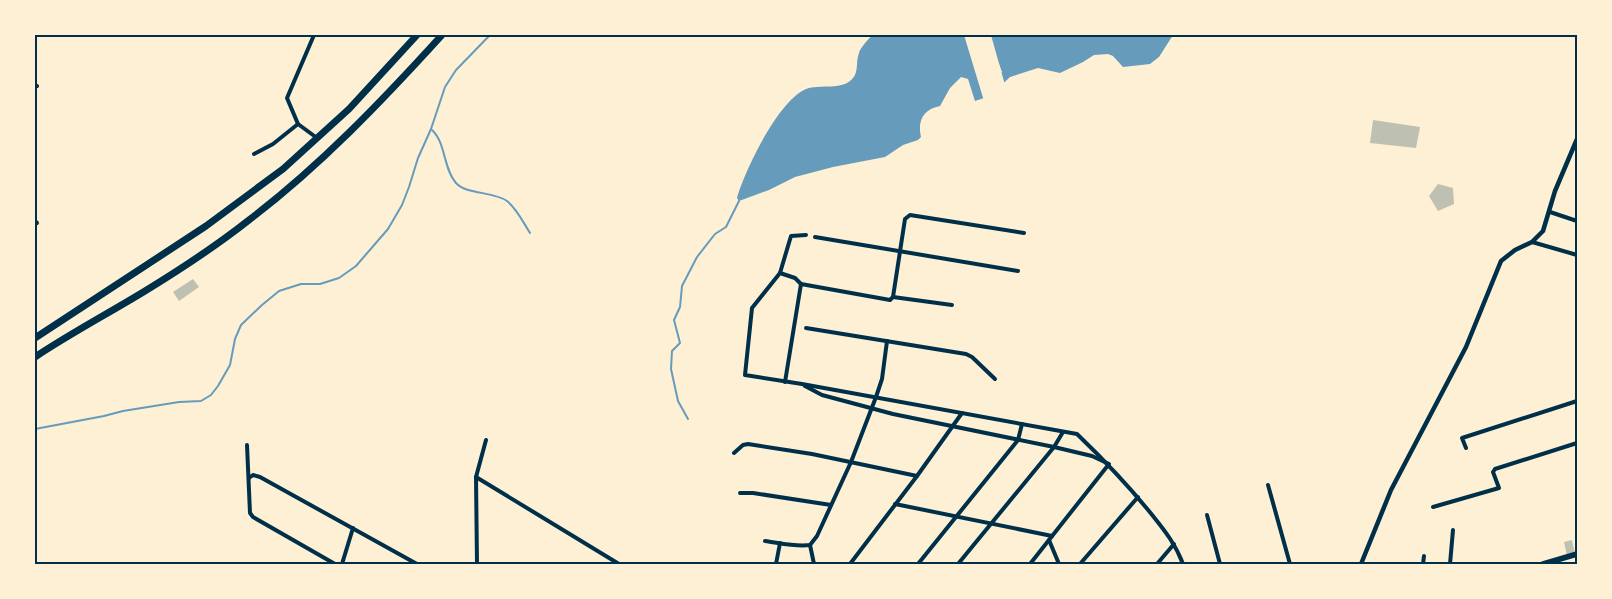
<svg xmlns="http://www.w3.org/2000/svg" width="1612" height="599" font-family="Georgia,serif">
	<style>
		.water { fill: #669bbc; fill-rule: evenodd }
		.pier { fill: #fdf0d5; fill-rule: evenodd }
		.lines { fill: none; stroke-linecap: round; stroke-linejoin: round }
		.stream { stroke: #669bbc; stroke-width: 2 }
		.building { fill: #bec0b2 }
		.minor { stroke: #003049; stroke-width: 4 }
		.tertiary { stroke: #003049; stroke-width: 4.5 }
		.primary { stroke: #003049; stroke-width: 5.5 }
		.motorway { stroke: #003049; stroke-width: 7 }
		.neatline { fill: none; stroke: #003049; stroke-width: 2 }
	</style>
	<rect width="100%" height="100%" fill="#fdf0d5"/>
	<path class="water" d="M872 35H1173L1159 57 1150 64 1123 67 1113 56 1108 54 1094 55 1083 62 1060 73 1038 68 1010 77 990 96 975 101 968 79 961 77 950 88 940 106C924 109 917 120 921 137L918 140 903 145 885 157 833 167 795 177 769 190 739 201 737 198C745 170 780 96 809 88 822 85 841 89 850 81 860 73 855 64 859 53 860 48 868 40 872 35ZM999 64 1002 72 985 87 980 85 975 69Z"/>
	<path class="pier" d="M964 35H991L1005 85 991 99 984 101ZM997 66 999 72 986 84 982 83 978 71Z"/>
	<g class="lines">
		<g class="stream">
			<path d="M432 130C446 143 443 168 456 183 467 195 493 191 507 201 517 209 523 222 530 233"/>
			<polyline points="688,419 678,401 671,369 672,351 680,343 674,320 680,307 682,286 697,257 715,234 726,227 739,201"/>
			<polyline points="35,429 104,416 123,411 179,402 201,401 211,395 218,386 230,365 235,339 241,325 262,305 279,291 301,284 320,284 339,278 356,266 388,229 402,205 409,187 418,158 431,129 445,87 456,70 490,35"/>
		</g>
	</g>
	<g class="building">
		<polygon points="1373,120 1420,127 1416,148 1370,143"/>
		<polygon points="1438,184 1453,188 1454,204 1438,211 1429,196"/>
		<polygon points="193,279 199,287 179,301 173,292"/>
		<polygon points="1572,540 1575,554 1567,556 1564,542"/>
	</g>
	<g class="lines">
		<g class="minor">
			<polyline points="314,35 287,98 298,124 317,138"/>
			<polyline points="35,85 37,86"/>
			<polyline points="254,154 273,144 298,124"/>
			<polyline points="1550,212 1577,221"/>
			<polyline points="35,221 37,223"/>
			<path d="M806 235 791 236 780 273 752 308 745 375 802 384 1077 434C1104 460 1129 486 1153 516 1165 531 1176 545 1183 564"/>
			<polyline points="815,237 1018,271"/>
			<polyline points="1532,242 1577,255"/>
			<polyline points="780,273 795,278 801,284"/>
			<polyline points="893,297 952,305"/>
			<polyline points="806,328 966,354 972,357 995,379"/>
			<polyline points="785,382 801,284 890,300 893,297 905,219 910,215 1024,233"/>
			<polyline points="805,386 822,395 893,414 1054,447 1092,456 1109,464 1030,564"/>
			<polyline points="247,445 250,513 253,517 335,564"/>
			<polyline points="1466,448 1462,438 1577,401"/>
			<polyline points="734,453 743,445 748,444 812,454 917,476"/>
			<polyline points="476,477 619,564"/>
			<polyline points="249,478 253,475 260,477 417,564"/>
			<polyline points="1268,485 1290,564"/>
			<polyline points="740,493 753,493 831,505"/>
			<polyline points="895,504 1052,536"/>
			<polyline points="1433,507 1499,488 1493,472 1495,469 1577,443"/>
			<polyline points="1207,515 1220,564"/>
			<polyline points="1049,540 1059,564"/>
			<path d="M765 541C780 543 795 547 810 545L817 536 851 462 876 397 882 379 887 341"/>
			<polyline points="810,545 814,564"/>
			<polyline points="342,564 353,528"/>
			<polyline points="477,564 476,477 486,440"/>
			<polyline points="776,564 780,543"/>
			<polyline points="850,564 917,476 962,413"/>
			<polyline points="918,564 1018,440 1022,424"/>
			<polyline points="958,564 1054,447 1063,432"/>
			<polyline points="1080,564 1138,497"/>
			<polyline points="1157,564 1174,544"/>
			<polyline points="1423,564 1424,556"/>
			<polyline points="1450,564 1453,530"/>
		</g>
		<polyline class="tertiary" points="1361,564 1391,490 1466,347 1501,261 1515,250 1532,242 1543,231 1555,191 1577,139"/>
		<polyline class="primary" points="1543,564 1577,554"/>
		<g class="motorway">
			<polyline points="35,338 206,226 283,169 349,109 417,35"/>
			<path d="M35 357C71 333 109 313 145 291 181 269 216 246 249 220 320 166 382 101 442 35"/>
		</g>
	</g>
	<rect width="1612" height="599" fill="none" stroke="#fdf0d5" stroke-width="72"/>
	<rect x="36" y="36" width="1540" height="527" class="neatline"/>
</svg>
